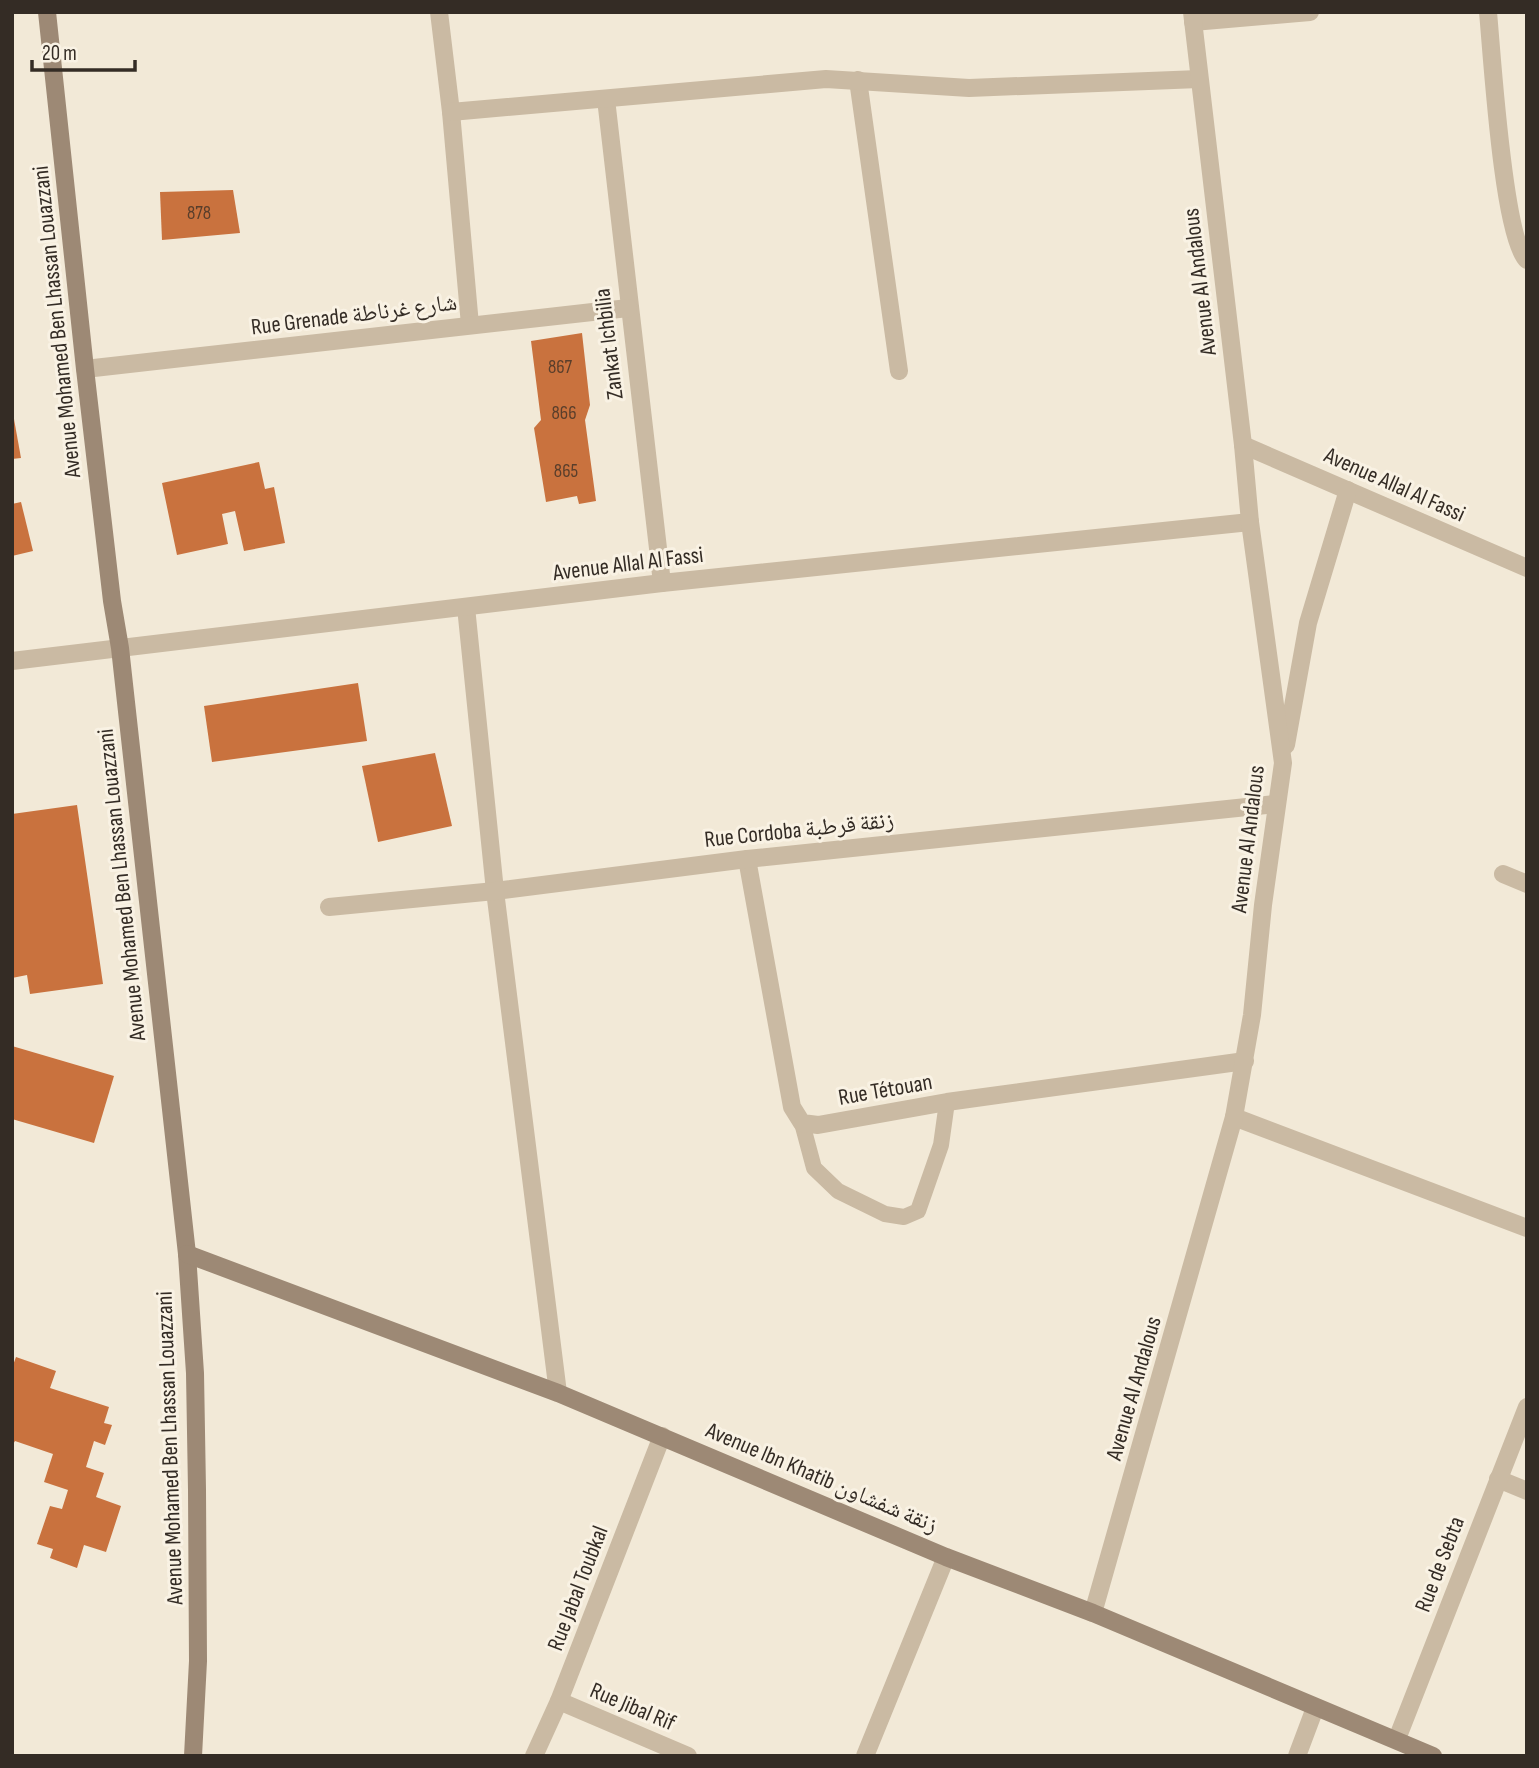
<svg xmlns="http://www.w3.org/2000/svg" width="1539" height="1768" font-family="'Sofia Sans Condensed','Noto Naskh Arabic',sans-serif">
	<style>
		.building { fill: #c9723e }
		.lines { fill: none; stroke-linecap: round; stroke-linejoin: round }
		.lane { stroke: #cabaa3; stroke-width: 16 }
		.street { stroke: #cabaa3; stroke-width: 18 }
		.secondary { stroke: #9d8975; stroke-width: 18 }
		.labels { text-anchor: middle; stroke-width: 6; stroke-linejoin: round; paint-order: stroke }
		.number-label { font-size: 19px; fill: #593e2b }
		.street-label { font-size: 23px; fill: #342c25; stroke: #f9f2e4 }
	</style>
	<rect width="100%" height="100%" fill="#f2e9d7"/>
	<g class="building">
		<polygon points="233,190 240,233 162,240 160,192"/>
		<polygon points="582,333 590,405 585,420 596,501 579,504 577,496 546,502 534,428 541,420 531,341"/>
		<polygon points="12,408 21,458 12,459"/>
		<polygon points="259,462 265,489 274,487 285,543 244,551 235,511 222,514 228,544 177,555 162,483"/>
		<polygon points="21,502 33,551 12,556 12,504"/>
		<polygon points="358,683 367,741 212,762 204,706"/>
		<polygon points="435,753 452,826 378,842 362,766"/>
		<polygon points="77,805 103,984 30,994 27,975 12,978 12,814"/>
		<polygon points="12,1046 114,1076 94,1143 12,1119"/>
		<polygon points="16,1357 56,1371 50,1388 109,1407 104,1423 112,1425 105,1445 94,1441 86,1467 104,1473 96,1497 121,1506 106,1552 84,1545 77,1568 50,1558 53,1549 37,1544 50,1506 62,1509 68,1490 44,1482 53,1454 15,1441 12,1446 12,1368"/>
	</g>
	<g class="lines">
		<polyline class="lane" points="802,1123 814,1168 838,1191 885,1214 904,1217 918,1211 941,1145 947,1102"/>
		<g class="street">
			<polyline points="439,12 451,112 470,325"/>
			<path d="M1488 12C1492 54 1503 239 1527 260"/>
			<polyline points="1193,22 1310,12"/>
			<polyline points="858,80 899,371"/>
			<polyline points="606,99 662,583"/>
			<polyline points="451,112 826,79 969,88 1199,79"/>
			<polyline points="85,369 628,308"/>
			<polyline points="1243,445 1527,568"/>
			<polyline points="466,607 495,891 558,1393"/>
			<polyline points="12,661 662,583 1250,522"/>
			<polyline points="1286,745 1308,623 1348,490"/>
			<polyline points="747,859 792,1107 802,1123 818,1125 947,1102 1245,1061"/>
			<polyline points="1503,874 1527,884"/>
			<polyline points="329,907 495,891 747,859 1276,804"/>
			<polyline points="1234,1117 1527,1228"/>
			<polyline points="1498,1479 1527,1491"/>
			<polyline points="1093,1613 1234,1117 1252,1015 1263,905 1283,763 1250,522 1243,445 1192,12"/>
			<polyline points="559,1701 688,1756"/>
			<polyline points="1397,1739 1527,1407"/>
			<polyline points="534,1756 559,1701 662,1436"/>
			<polyline points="865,1756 946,1557"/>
			<polyline points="1297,1756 1315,1708"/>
		</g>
		<g class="secondary">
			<polyline points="47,12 85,369 112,601 120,648 187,1254 195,1373 197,1490 198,1661 193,1756"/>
			<polyline points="187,1254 558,1393 946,1557 1093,1613 1433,1756"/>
		</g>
	</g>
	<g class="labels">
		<g class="number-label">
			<text x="199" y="219">878</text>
			<text x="560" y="373">867</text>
			<text x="564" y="419">866</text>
			<text x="566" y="477">865</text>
		</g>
		<g class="street-label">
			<text transform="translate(1199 282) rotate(-97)" y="8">Avenue Al Andalous</text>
			<text transform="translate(354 314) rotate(-7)" y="8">Rue Grenade شارع غرناطة</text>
			<text transform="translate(56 322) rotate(-96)" y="8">Avenue Mohamed Ben Lhassan Louazzani</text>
			<text transform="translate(608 344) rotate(-97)" y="8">Zankat Ichbilia</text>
			<text transform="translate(1395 484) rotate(24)" y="8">Avenue Allal Al Fassi</text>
			<text transform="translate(628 563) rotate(-7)" y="8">Avenue Allal Al Fassi</text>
			<text transform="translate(799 829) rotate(-6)" y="8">Rue Cordoba زنقة قرطبة</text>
			<text transform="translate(1247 839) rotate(-83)" y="8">Avenue Al Andalous</text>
			<text transform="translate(121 885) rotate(-96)" y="8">Avenue Mohamed Ben Lhassan Louazzani</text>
			<text transform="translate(885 1089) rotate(-10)" y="8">Rue Tétouan</text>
			<text transform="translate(1133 1388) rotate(-74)" y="8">Avenue Al Andalous</text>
			<text transform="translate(169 1448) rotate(-92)" y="8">Avenue Mohamed Ben Lhassan Louazzani</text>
			<text transform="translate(822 1477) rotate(23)" y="8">Avenue Ibn Khatib زنقة شفشاون</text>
			<text transform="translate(1439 1564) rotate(-69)" y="8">Rue de Sebta</text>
			<text transform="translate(577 1588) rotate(-69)" y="8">Rue Jabal Toubkal</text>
			<text transform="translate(633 1706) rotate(23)" y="8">Rue Jibal Rif</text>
		</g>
	</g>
	<rect width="1539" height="1768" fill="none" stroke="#342c25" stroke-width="28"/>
	<path d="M32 60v10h103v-10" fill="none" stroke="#342c25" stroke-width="3.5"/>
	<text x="42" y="60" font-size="21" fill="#342c25" stroke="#f9f2e4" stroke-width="5" paint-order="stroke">20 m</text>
</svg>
